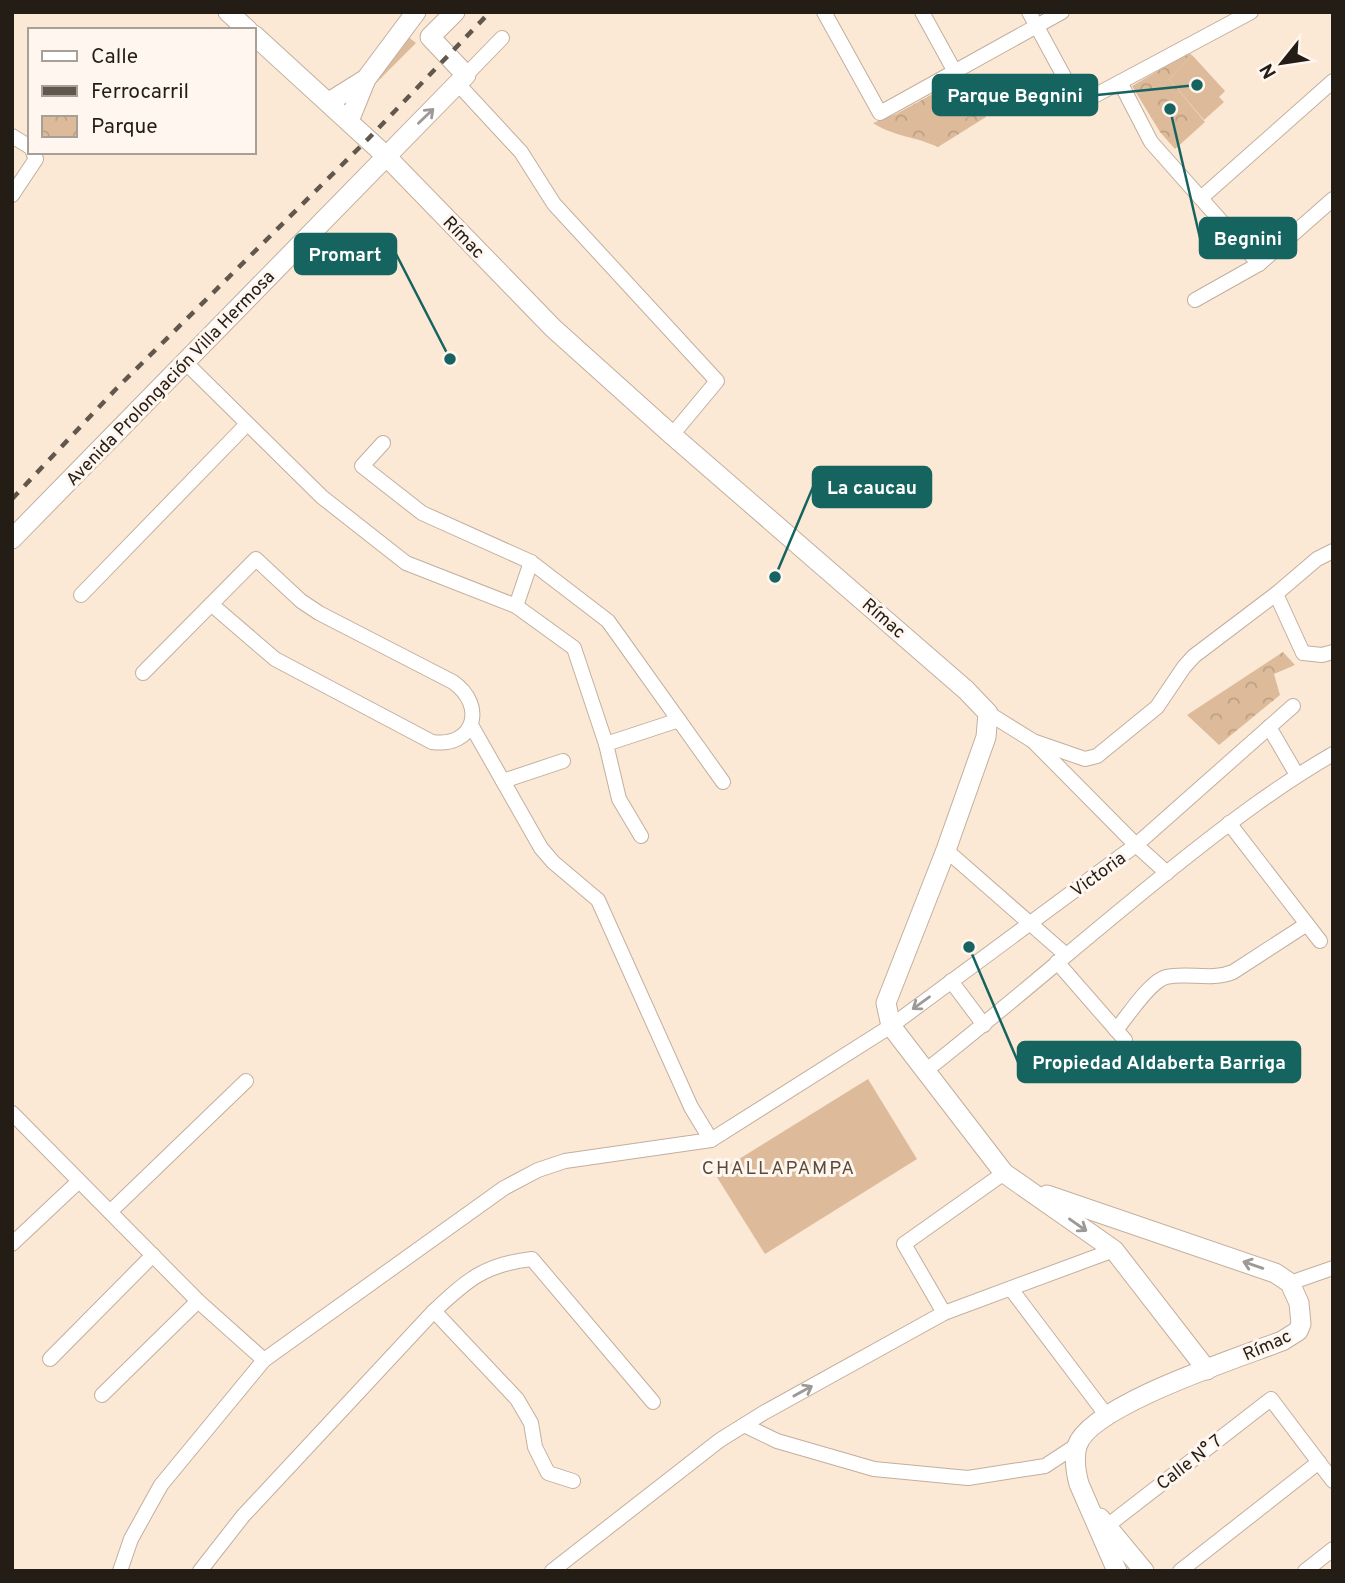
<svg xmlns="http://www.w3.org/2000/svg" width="1345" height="1583" font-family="Overpass,sans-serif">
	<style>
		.grass { fill: url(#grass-tufts) }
		.park { fill: url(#park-crowns) }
		.pitch { fill: #ddbb9a }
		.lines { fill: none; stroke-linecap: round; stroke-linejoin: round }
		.street-casing { stroke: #c2af9e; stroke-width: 16 }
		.secondary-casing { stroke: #c2af9e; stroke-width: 21 }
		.street { stroke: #fff; stroke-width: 14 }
		.secondary { stroke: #fff; stroke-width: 19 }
		.rail { stroke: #61574d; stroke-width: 4.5; stroke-dasharray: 9 9; stroke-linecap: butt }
		.oneway { stroke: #9c9996 }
		.labels { text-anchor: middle; stroke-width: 6; stroke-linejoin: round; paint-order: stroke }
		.street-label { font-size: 18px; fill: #231d16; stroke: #fff7ef }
		.neighbourhood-label { font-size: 19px; letter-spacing: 2px; fill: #5b4b3c; stroke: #fff7ef }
		.leader { fill: none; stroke: #166460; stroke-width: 2.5 }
		.callout-dot { fill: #166460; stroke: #fff7ef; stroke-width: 2.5 }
		.callout { fill: #166460; stroke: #166460; stroke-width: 2.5 }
		.callout-label { font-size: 19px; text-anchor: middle; font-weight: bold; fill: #fff }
	</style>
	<defs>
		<pattern id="grass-tufts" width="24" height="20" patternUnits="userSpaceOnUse" patternTransform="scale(1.75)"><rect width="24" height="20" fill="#ddbb9a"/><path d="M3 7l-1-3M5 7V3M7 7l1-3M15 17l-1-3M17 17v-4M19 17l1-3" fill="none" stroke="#bda084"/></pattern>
		<pattern id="park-crowns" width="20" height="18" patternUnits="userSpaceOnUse" patternTransform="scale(1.75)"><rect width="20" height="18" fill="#ddbb9a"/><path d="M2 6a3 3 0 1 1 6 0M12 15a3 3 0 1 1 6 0" fill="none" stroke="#bda084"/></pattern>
	</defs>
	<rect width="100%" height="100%" fill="#fbe8d5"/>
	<polygon class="grass" points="407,36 416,43 356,103"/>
	<g class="park">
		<polygon points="1189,53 1192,55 1169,79 1205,122 1175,149 1160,132 1132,86"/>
		<path d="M964 77 986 117 938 147C917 137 892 136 873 123L896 114Z"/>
		<polygon points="1283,652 1295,665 1274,674 1280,695 1219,745 1187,715"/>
	</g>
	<g class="pitch">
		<polygon points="1192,55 1225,91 1219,97 1224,102 1204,120 1169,79"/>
		<polygon points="966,87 978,111 933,139 919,114"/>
		<polygon points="868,1079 917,1159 765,1254 715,1174"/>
	</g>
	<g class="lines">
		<defs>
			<g id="street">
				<polyline points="824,12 880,113 1062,12"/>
				<polyline points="922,12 955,72"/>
				<polyline points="1029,12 1079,104 1251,12"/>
				<polyline points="466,75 502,38"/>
				<polyline points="1120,82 1151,142 1259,264"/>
				<polyline points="458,84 521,152 554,204 717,381 672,435"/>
				<polyline points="12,136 30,147"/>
				<polyline points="12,195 36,159 33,152"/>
				<polyline points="1201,198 1333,81"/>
				<polyline points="1195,300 1259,264 1333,199"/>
				<polyline points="185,362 322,497 406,563 516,606 574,648 606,744 619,799 641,836"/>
				<polyline points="383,443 362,466 422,513 531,562 608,621 723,782"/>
				<polyline points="1276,594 1303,653 1322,655 1333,652"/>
				<polyline points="81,595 247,424"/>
				<polyline points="516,606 531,562"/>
				<path d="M143 673 256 559 301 601 319 613 453 682C487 706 474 748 432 742L275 659 211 604"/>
				<polyline points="988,713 1033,741 1136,845 1167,873"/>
				<polyline points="471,725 541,848 553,862 598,900 691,1107 711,1140"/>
				<polyline points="1269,727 1297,775"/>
				<polyline points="1033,741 1085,759 1097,756 1157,707 1184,667 1194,656 1276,594 1317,559 1333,551"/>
				<polyline points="606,744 679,720"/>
				<polyline points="503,781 563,761"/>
				<polyline points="1229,823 1320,941"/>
				<polyline points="946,850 1065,954"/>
				<polyline points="1057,962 1125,1040"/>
				<polyline points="951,981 984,1025"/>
				<path d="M1116 1030C1127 1017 1150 981 1166 977 1188 972 1211 981 1233 972L1307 924"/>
				<path d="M924 1072C1011 1004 1094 930 1180 862 1229 823 1279 785 1333 754"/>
				<polyline points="12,1113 198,1301 264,1360"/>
				<polyline points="110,1212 246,1081"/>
				<polyline points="12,1244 79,1181"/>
				<polyline points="1290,1283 1333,1268"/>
				<polyline points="1011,1289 1107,1416"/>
				<polyline points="434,1311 517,1399 531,1423 535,1447 548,1473 573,1481"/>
				<polyline points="944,1313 904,1244 1004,1173"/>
				<polyline points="50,1359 153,1255"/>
				<polyline points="102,1395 198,1301"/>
				<polyline points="744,1425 777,1441 874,1469 968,1478 1045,1466 1077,1445"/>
				<polyline points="1107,1526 1271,1399 1333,1481"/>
				<polyline points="120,1571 131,1539 161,1485 264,1360 504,1188 538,1170 565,1161 711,1140 891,1026 1136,845 1293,706"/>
				<path d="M200 1571 243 1516 434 1311C467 1280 485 1264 532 1259L653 1402"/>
				<polyline points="552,1571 720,1440 765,1412 944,1313 1114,1250"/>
				<polyline points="1180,1571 1319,1462"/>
				<polyline points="1305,1571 1333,1549"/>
			</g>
			<g id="secondary">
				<polyline points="228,12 248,30"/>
				<polyline points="254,35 385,155 553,328 672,435 966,690 988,713 986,737 946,850 886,1003 891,1026 1004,1173 1114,1250 1207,1370"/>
				<polyline points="329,102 366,79"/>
				<polyline points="349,121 366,79 416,12"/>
				<polyline points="12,539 466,75 430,37 455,12"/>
				<path d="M1047 1195 1275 1273 1290 1283 1299 1303 1301 1324 1298 1331 1282 1341C1241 1357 1090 1405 1077 1446 1074 1458 1076 1473 1079 1484L1117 1571"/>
				<polyline points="1100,1518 1144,1571"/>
			</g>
		</defs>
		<use href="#street" class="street-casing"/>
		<use href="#secondary" class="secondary-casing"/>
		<use href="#street" class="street"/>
		<use href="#secondary" class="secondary"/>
		<polyline class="rail" points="12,499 117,388 368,139 490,12"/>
	</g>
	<defs><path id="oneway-shaft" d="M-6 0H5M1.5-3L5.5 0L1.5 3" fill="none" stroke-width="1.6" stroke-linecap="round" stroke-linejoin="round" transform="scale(1.75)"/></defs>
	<g class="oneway">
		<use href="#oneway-shaft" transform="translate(426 116) rotate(-44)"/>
		<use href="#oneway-shaft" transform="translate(921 1003) rotate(144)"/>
		<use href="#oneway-shaft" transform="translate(1078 1225) rotate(35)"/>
		<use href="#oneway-shaft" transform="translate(1253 1265) rotate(-161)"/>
		<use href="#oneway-shaft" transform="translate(803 1391) rotate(-29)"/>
	</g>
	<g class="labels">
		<g class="street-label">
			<text transform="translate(464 237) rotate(46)" y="6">Rímac</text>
			<text transform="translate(170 378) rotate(-46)" y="6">Avenida Prolongación Villa Hermosa</text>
			<text transform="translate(884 618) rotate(41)" y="6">Rímac</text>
			<text transform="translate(1098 874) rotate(-36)" y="6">Victoria</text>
			<text transform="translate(1267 1345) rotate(-24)" y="6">Rímac</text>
			<text transform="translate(1189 1462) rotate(-38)" y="6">Calle N° 7</text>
		</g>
		<g class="neighbourhood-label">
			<text x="779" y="1174">CHALLAPAMPA</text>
		</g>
	</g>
	<path class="leader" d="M1197 85L1097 95M1170 109L1200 238M450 359L396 254M775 577L813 487M969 947L1018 1062"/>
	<g class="callout-dot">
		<circle cx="1197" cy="85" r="7"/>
		<circle cx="1170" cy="109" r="7"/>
		<circle cx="450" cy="359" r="7"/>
		<circle cx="775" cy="577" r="7"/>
		<circle cx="969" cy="947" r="7"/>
	</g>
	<g class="callout">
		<rect x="933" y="75" width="164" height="40" rx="7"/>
		<rect x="1200" y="218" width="96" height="40" rx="7"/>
		<rect x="295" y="234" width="101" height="40" rx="7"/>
		<rect x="813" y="467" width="118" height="40" rx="7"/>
		<rect x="1018" y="1042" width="282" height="40" rx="7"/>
	</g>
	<g class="callout-label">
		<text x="1015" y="102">Parque Begnini</text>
		<text x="1248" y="245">Begnini</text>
		<text x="345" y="261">Promart</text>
		<text x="872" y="494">La caucau</text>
		<text x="1159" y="1069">Propiedad Aldaberta Barriga</text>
	</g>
	<rect width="1345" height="1583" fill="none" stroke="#231d16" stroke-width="28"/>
	<rect x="28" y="28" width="228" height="126" fill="#fff7ef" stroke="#a7a098" stroke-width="2"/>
	<rect x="42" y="51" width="35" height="10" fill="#ffffff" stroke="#a7a098" stroke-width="2"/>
	<text x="91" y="63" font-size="21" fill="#231d16">Calle</text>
	<rect x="42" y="86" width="35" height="10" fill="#61574d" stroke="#a7a098" stroke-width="2"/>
	<text x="91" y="98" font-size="21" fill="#231d16">Ferrocarril</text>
	<rect x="42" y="116" width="35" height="21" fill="url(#park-crowns)" stroke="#a7a098" stroke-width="2"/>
	<text x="91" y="133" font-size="21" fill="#231d16">Parque</text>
	<g transform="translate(1282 63) rotate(240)" stroke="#fff7ef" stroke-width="5" paint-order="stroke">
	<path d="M0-5L12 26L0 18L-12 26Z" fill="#231d16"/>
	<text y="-10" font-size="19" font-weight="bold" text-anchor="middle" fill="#231d16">N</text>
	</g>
</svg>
